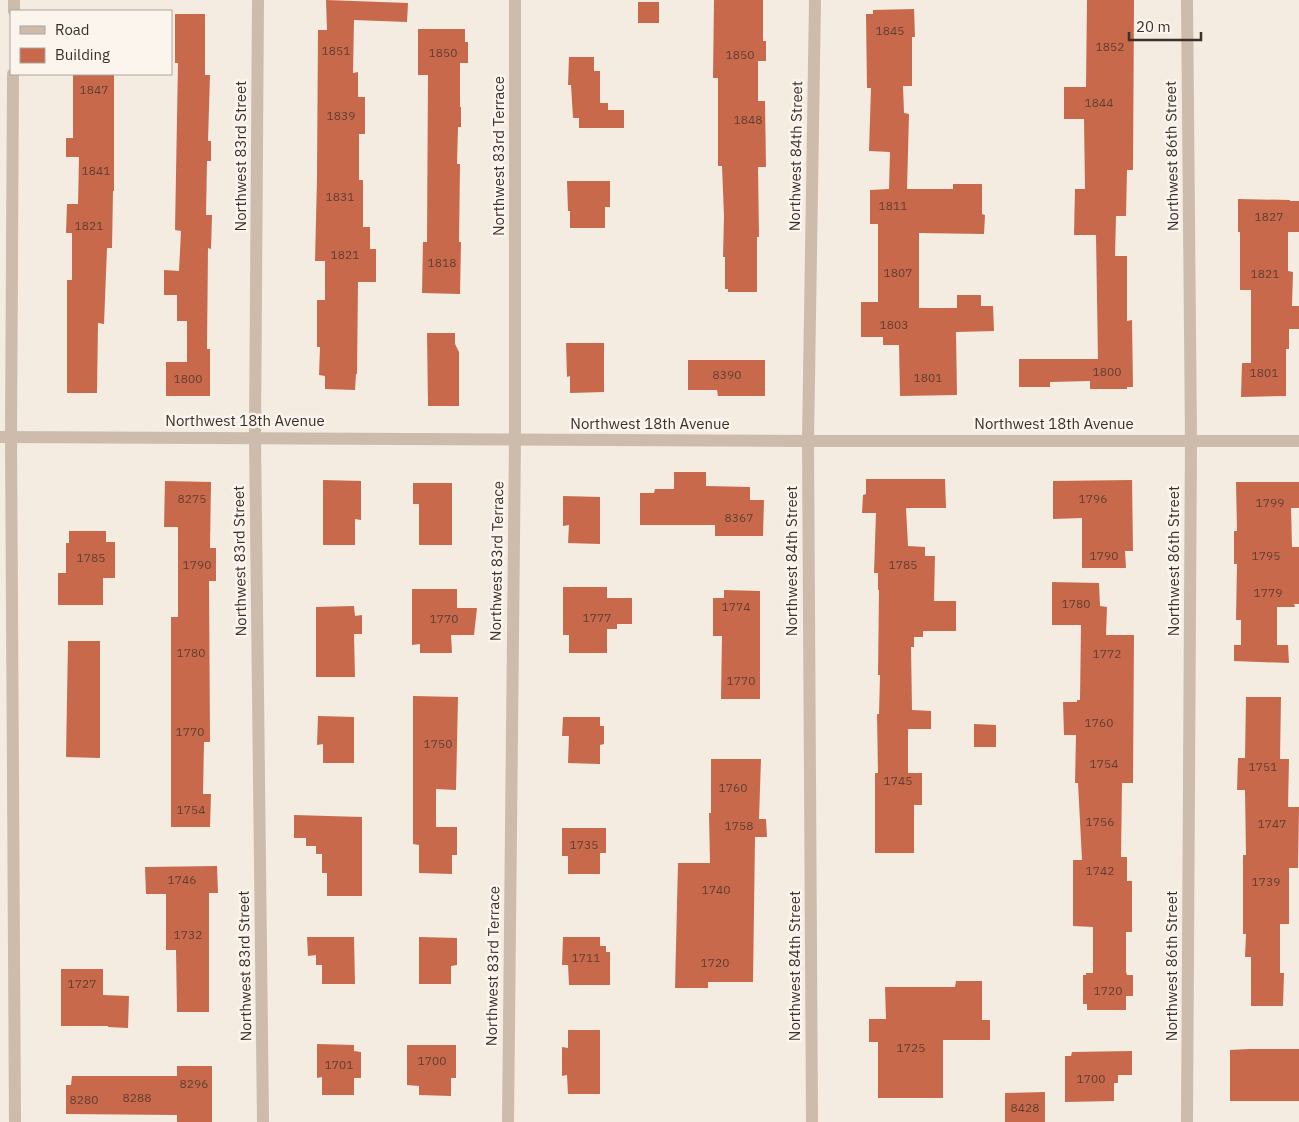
<svg xmlns="http://www.w3.org/2000/svg" width="1299" height="1122" font-family="'IBM Plex Sans',sans-serif">
	<style>
		.building { fill: #c8694b }
		.lines { fill: none; stroke-linecap: round; stroke-linejoin: round }
		.minor { stroke: #cdbbac; stroke-width: 12 }
		.labels { text-anchor: middle; stroke-width: 5; stroke-linejoin: round; paint-order: stroke }
		.number-label { font-size: 12px; fill: #5e3e33 }
		.street-label { font-size: 15px; fill: #3b302b; stroke: #fbf5ee }
	</style>
	<rect width="100%" height="100%" fill="#f4ebe1"/>
	<g class="building">
		<polygon points="326,0 408,3 407,22 354,20 353,73 358,72 358,97 365,97 365,134 359,134 359,180 363,180 363,227 370,227 370,249 376,249 376,282 358,282 357,374 356,374 355,390 325,389 325,376 319,375 320,347 317,347 317,300 325,300 325,261 315,261 317,179 318,30 327,30"/>
		<polygon points="714,0 763,0 763,41 766,41 766,61 758,61 758,101 765,101 766,167 758,167 759,237 757,237 757,292 728,292 728,289 725,289 725,257 723,257 724,216 722,166 718,166 718,78 713,78"/>
		<polygon points="1087,0 1134,0 1133,170 1127,170 1126,216 1116,216 1115,256 1127,256 1127,321 1132,320 1133,387 1127,387 1127,389 1090,389 1090,381 1050,382 1050,387 1019,387 1019,359 1098,359 1096,235 1074,235 1075,189 1085,189 1084,119 1064,119 1064,87 1086,87"/>
		<rect x="638" y="2" width="21" height="21"/>
		<polygon points="914,9 915,37 912,37 912,86 903,86 904,113 909,114 907,189 953,189 953,184 982,184 982,214 985,215 984,234 919,233 919,308 957,308 957,295 981,295 981,306 993,306 994,331 956,332 957,395 900,396 899,345 883,345 883,337 861,337 861,302 878,302 878,224 870,224 870,190 889,189 890,152 869,151 871,88 867,88 866,14 873,14 873,10"/>
		<polygon points="175,14 205,14 205,75 210,75 208,141 211,141 211,161 207,161 206,215 212,215 211,249 208,248 207,349 210,349 210,396 166,396 166,362 187,362 187,321 177,321 177,295 164,295 164,270 179,271 181,231 175,230 178,63 175,63"/>
		<polygon points="418,29 465,29 465,42 468,42 468,63 460,63 460,107 461,107 461,127 458,127 457,164 460,164 459,242 461,242 460,294 422,293 423,242 427,242 428,75 418,75"/>
		<polygon points="569,57 594,57 594,71 600,71 600,103 608,103 608,110 624,110 624,128 579,128 579,118 573,118 571,85 568,85"/>
		<polygon points="73,74 114,74 114,191 113,191 112,248 107,248 104,324 98,323 97,393 67,393 67,280 72,280 72,233 66,233 67,204 78,204 79,157 66,157 66,138 73,138"/>
		<polygon points="567,181 610,181 610,207 605,207 605,228 570,228 570,211 568,211"/>
		<polygon points="1238,199 1290,200 1290,201 1299,201 1299,232 1288,232 1288,271 1293,272 1292,306 1299,306 1299,329 1289,329 1289,349 1286,349 1286,396 1241,397 1242,363 1251,363 1251,290 1240,290 1240,232 1238,232"/>
		<polygon points="427,333 455,333 455,344 459,352 459,406 428,406"/>
		<polygon points="566,343 604,343 604,392 570,393 570,376 567,377"/>
		<polygon points="688,360 765,360 765,396 718,396 717,390 688,390"/>
		<polygon points="674,472 706,472 706,486 750,487 750,500 764,500 763,536 715,536 715,525 640,525 640,493 654,493 655,489 674,489"/>
		<polygon points="866,479 945,479 946,508 906,508 908,546 925,547 925,556 935,556 934,601 956,601 956,631 923,631 923,637 914,637 914,647 911,647 912,710 931,711 931,729 908,729 908,773 922,773 922,805 914,805 914,853 875,853 875,773 878,773 877,714 879,714 880,675 878,675 879,590 878,590 878,573 874,573 876,513 862,513 863,495 866,494"/>
		<polygon points="323,480 361,481 361,520 355,519 355,545 323,545"/>
		<polygon points="1132,480 1133,551 1125,551 1126,568 1082,568 1082,518 1053,519 1053,481"/>
		<polygon points="165,481 211,482 210,548 216,548 216,581 209,581 210,742 204,742 203,794 211,794 210,827 171,827 171,617 178,617 178,527 164,527"/>
		<polygon points="1236,482 1299,482 1299,508 1291,508 1292,547 1299,547 1299,604 1294,604 1295,607 1277,607 1277,645 1288,645 1289,663 1234,661 1234,645 1241,645 1241,620 1236,620 1237,564 1234,564 1234,531 1237,531"/>
		<polygon points="413,483 452,483 452,545 419,545 419,504 413,504"/>
		<polygon points="563,496 600,497 600,544 568,543 569,525 563,526"/>
		<polygon points="69,531 106,531 106,542 115,542 115,578 103,578 103,605 58,605 58,573 66,573 66,543 69,543"/>
		<polygon points="1052,582 1099,583 1100,606 1107,607 1106,635 1134,635 1133,783 1122,783 1121,857 1127,857 1127,881 1132,881 1132,932 1126,932 1126,972 1127,975 1133,975 1133,996 1126,996 1126,1010 1087,1010 1087,1004 1083,1004 1083,975 1086,975 1086,973 1093,973 1093,927 1073,926 1073,860 1082,860 1078,783 1075,783 1076,735 1064,735 1063,702 1077,702 1077,700 1080,700 1081,625 1052,625"/>
		<polygon points="563,587 607,587 607,598 632,598 632,624 617,624 617,629 607,629 607,653 569,653 569,635 563,635"/>
		<polygon points="412,589 457,589 457,608 477,608 474,635 451,635 452,653 420,653 420,644 412,645"/>
		<polygon points="724,590 760,591 760,699 721,699 722,636 713,636 713,598 724,598"/>
		<polygon points="354,606 355,616 362,615 362,634 354,634 355,677 316,677 316,607"/>
		<polygon points="68,641 100,641 100,758 66,757"/>
		<polygon points="413,696 458,697 456,790 436,789 436,827 457,827 457,855 452,855 452,874 419,873 419,845 413,844"/>
		<polygon points="1246,697 1281,697 1280,759 1289,759 1288,807 1299,807 1298,868 1289,868 1289,924 1280,924 1280,973 1284,973 1283,1006 1251,1006 1251,957 1245,957 1246,934 1243,934 1243,855 1246,855 1245,790 1237,790 1238,758 1245,758"/>
		<polygon points="318,716 354,717 354,763 323,763 323,744 317,745"/>
		<polygon points="563,717 600,717 600,726 604,726 604,744 600,745 600,764 568,763 569,736 562,736"/>
		<polygon points="974,724 996,725 996,747 974,747"/>
		<polygon points="711,759 761,759 759,819 766,819 767,837 755,837 753,982 708,982 708,988 675,988 678,863 710,863 709,813 711,813"/>
		<polygon points="294,815 362,817 362,896 327,896 327,873 322,873 322,854 316,854 316,846 306,846 306,838 294,838"/>
		<polygon points="562,828 606,828 606,853 600,853 600,874 568,874 568,856 562,856"/>
		<polygon points="217,866 218,893 209,893 209,1012 177,1012 176,950 166,950 166,894 146,894 145,867"/>
		<polygon points="307,937 354,937 355,984 322,984 322,965 316,965 316,955 308,956"/>
		<polygon points="419,937 457,938 457,965 451,966 451,984 419,984"/>
		<polygon points="563,937 600,937 600,946 606,946 606,952 610,952 610,985 569,985 568,965 562,965"/>
		<polygon points="61,969 103,969 103,995 129,996 128,1028 108,1027 108,1026 61,1026"/>
		<polygon points="956,981 982,981 982,1020 990,1020 990,1040 943,1040 943,1098 878,1098 878,1042 869,1042 869,1019 886,1019 885,987 955,987"/>
		<polygon points="568,1030 600,1030 600,1094 568,1094 567,1075 562,1076 562,1047 568,1048"/>
		<polygon points="317,1044 354,1045 354,1051 361,1052 361,1078 354,1078 354,1095 322,1095 322,1077 317,1078"/>
		<polygon points="407,1045 456,1045 456,1078 451,1078 451,1096 419,1095 419,1086 407,1085"/>
		<polygon points="1249,1049 1299,1049 1299,1101 1230,1101 1230,1050"/>
		<polygon points="1132,1051 1132,1075 1118,1075 1118,1083 1114,1083 1114,1101 1065,1102 1065,1056 1071,1056 1072,1052"/>
		<polygon points="177,1066 212,1066 212,1122 177,1122 177,1115 66,1114 66,1085 71,1085 72,1076 177,1076"/>
		<polygon points="1045,1092 1045,1122 1005,1122 1005,1093"/>
	</g>
	<g class="lines">
		<g class="minor">
			<polyline points="258,0 255,437 263,1122"/>
			<polyline points="1187,0 1191,440 1187,1122"/>
			<polyline points="14,11 14,0"/>
			<polyline points="13,74 11,437 15,1122"/>
			<polyline points="0,437 808,441 1299,441"/>
			<polyline points="508,1122 515,439 515,0"/>
			<polyline points="812,1122 808,441 815,0"/>
		</g>
	</g>
	<g class="labels">
		<g class="number-label">
			<text x="890" y="35">1845</text>
			<text x="1110" y="51">1852</text>
			<text x="336" y="55">1851</text>
			<text x="443" y="57">1850</text>
			<text x="740" y="59">1850</text>
			<text x="94" y="94">1847</text>
			<text x="1099" y="107">1844</text>
			<text x="341" y="120">1839</text>
			<text x="748" y="124">1848</text>
			<text x="96" y="175">1841</text>
			<text x="340" y="201">1831</text>
			<text x="893" y="210">1811</text>
			<text x="1269" y="221">1827</text>
			<text x="89" y="230">1821</text>
			<text x="345" y="259">1821</text>
			<text x="442" y="267">1818</text>
			<text x="898" y="277">1807</text>
			<text x="1265" y="278">1821</text>
			<text x="894" y="329">1803</text>
			<text x="1107" y="376">1800</text>
			<text x="1264" y="377">1801</text>
			<text x="727" y="379">8390</text>
			<text x="928" y="382">1801</text>
			<text x="188" y="383">1800</text>
			<text x="192" y="503">8275</text>
			<text x="1093" y="503">1796</text>
			<text x="1270" y="507">1799</text>
			<text x="739" y="522">8367</text>
			<text x="1104" y="560">1790</text>
			<text x="1266" y="560">1795</text>
			<text x="91" y="562">1785</text>
			<text x="197" y="569">1790</text>
			<text x="903" y="569">1785</text>
			<text x="1268" y="597">1779</text>
			<text x="1076" y="608">1780</text>
			<text x="736" y="611">1774</text>
			<text x="597" y="622">1777</text>
			<text x="444" y="623">1770</text>
			<text x="191" y="657">1780</text>
			<text x="1107" y="658">1772</text>
			<text x="741" y="685">1770</text>
			<text x="1099" y="727">1760</text>
			<text x="190" y="736">1770</text>
			<text x="438" y="748">1750</text>
			<text x="1104" y="768">1754</text>
			<text x="1263" y="771">1751</text>
			<text x="898" y="785">1745</text>
			<text x="733" y="792">1760</text>
			<text x="191" y="814">1754</text>
			<text x="1100" y="826">1756</text>
			<text x="1272" y="828">1747</text>
			<text x="739" y="830">1758</text>
			<text x="584" y="849">1735</text>
			<text x="1100" y="875">1742</text>
			<text x="182" y="884">1746</text>
			<text x="1266" y="886">1739</text>
			<text x="716" y="894">1740</text>
			<text x="188" y="939">1732</text>
			<text x="586" y="962">1711</text>
			<text x="715" y="967">1720</text>
			<text x="82" y="988">1727</text>
			<text x="1108" y="995">1720</text>
			<text x="911" y="1052">1725</text>
			<text x="432" y="1065">1700</text>
			<text x="339" y="1069">1701</text>
			<text x="1091" y="1083">1700</text>
			<text x="194" y="1088">8296</text>
			<text x="137" y="1102">8288</text>
			<text x="84" y="1104">8280</text>
			<text x="1025" y="1112">8428</text>
		</g>
		<g class="street-label">
			<text transform="translate(241 156) rotate(-90)" y="5">Northwest 83rd Street</text>
			<text transform="translate(499 156) rotate(-90)" y="5">Northwest 83rd Terrace</text>
			<text transform="translate(796 156) rotate(-89)" y="5">Northwest 84th Street</text>
			<text transform="translate(1172 156) rotate(-91)" y="5">Northwest 86th Street</text>
			<text x="245" y="426">Northwest 18th Avenue</text>
			<text x="650" y="429">Northwest 18th Avenue</text>
			<text x="1054" y="429">Northwest 18th Avenue</text>
			<text transform="translate(240 561) rotate(-91)" y="5">Northwest 83rd Street</text>
			<text transform="translate(497 561) rotate(-89)" y="5">Northwest 83rd Terrace</text>
			<text transform="translate(792 561) rotate(-90)" y="5">Northwest 84th Street</text>
			<text transform="translate(1174 561) rotate(-90)" y="5">Northwest 86th Street</text>
			<text transform="translate(245 966) rotate(-91)" y="5">Northwest 83rd Street</text>
			<text transform="translate(493 966) rotate(-89)" y="5">Northwest 83rd Terrace</text>
			<text transform="translate(795 966) rotate(-90)" y="5">Northwest 84th Street</text>
			<text transform="translate(1172 966) rotate(-90)" y="5">Northwest 86th Street</text>
		</g>
	</g>
	<rect x="10" y="10" width="162" height="65" fill="#fbf5ee" stroke="#aea6a0"/>
	<rect x="20" y="26" width="25" height="8" fill="#cdbbac" stroke="#aea6a0"/>
	<text x="55" y="35" font-size="15" fill="#3b302b">Road</text>
	<rect x="20" y="48" width="25" height="15" fill="#c8694b" stroke="#aea6a0"/>
	<text x="55" y="60" font-size="15" fill="#3b302b">Building</text>
	<path d="M1129 32v8h72v-8" fill="none" stroke="#3b302b" stroke-width="2.5"/>
	<text x="1136" y="32" font-size="15" fill="#3b302b" stroke="#fbf5ee" stroke-width="4" paint-order="stroke">20 m</text>
</svg>
